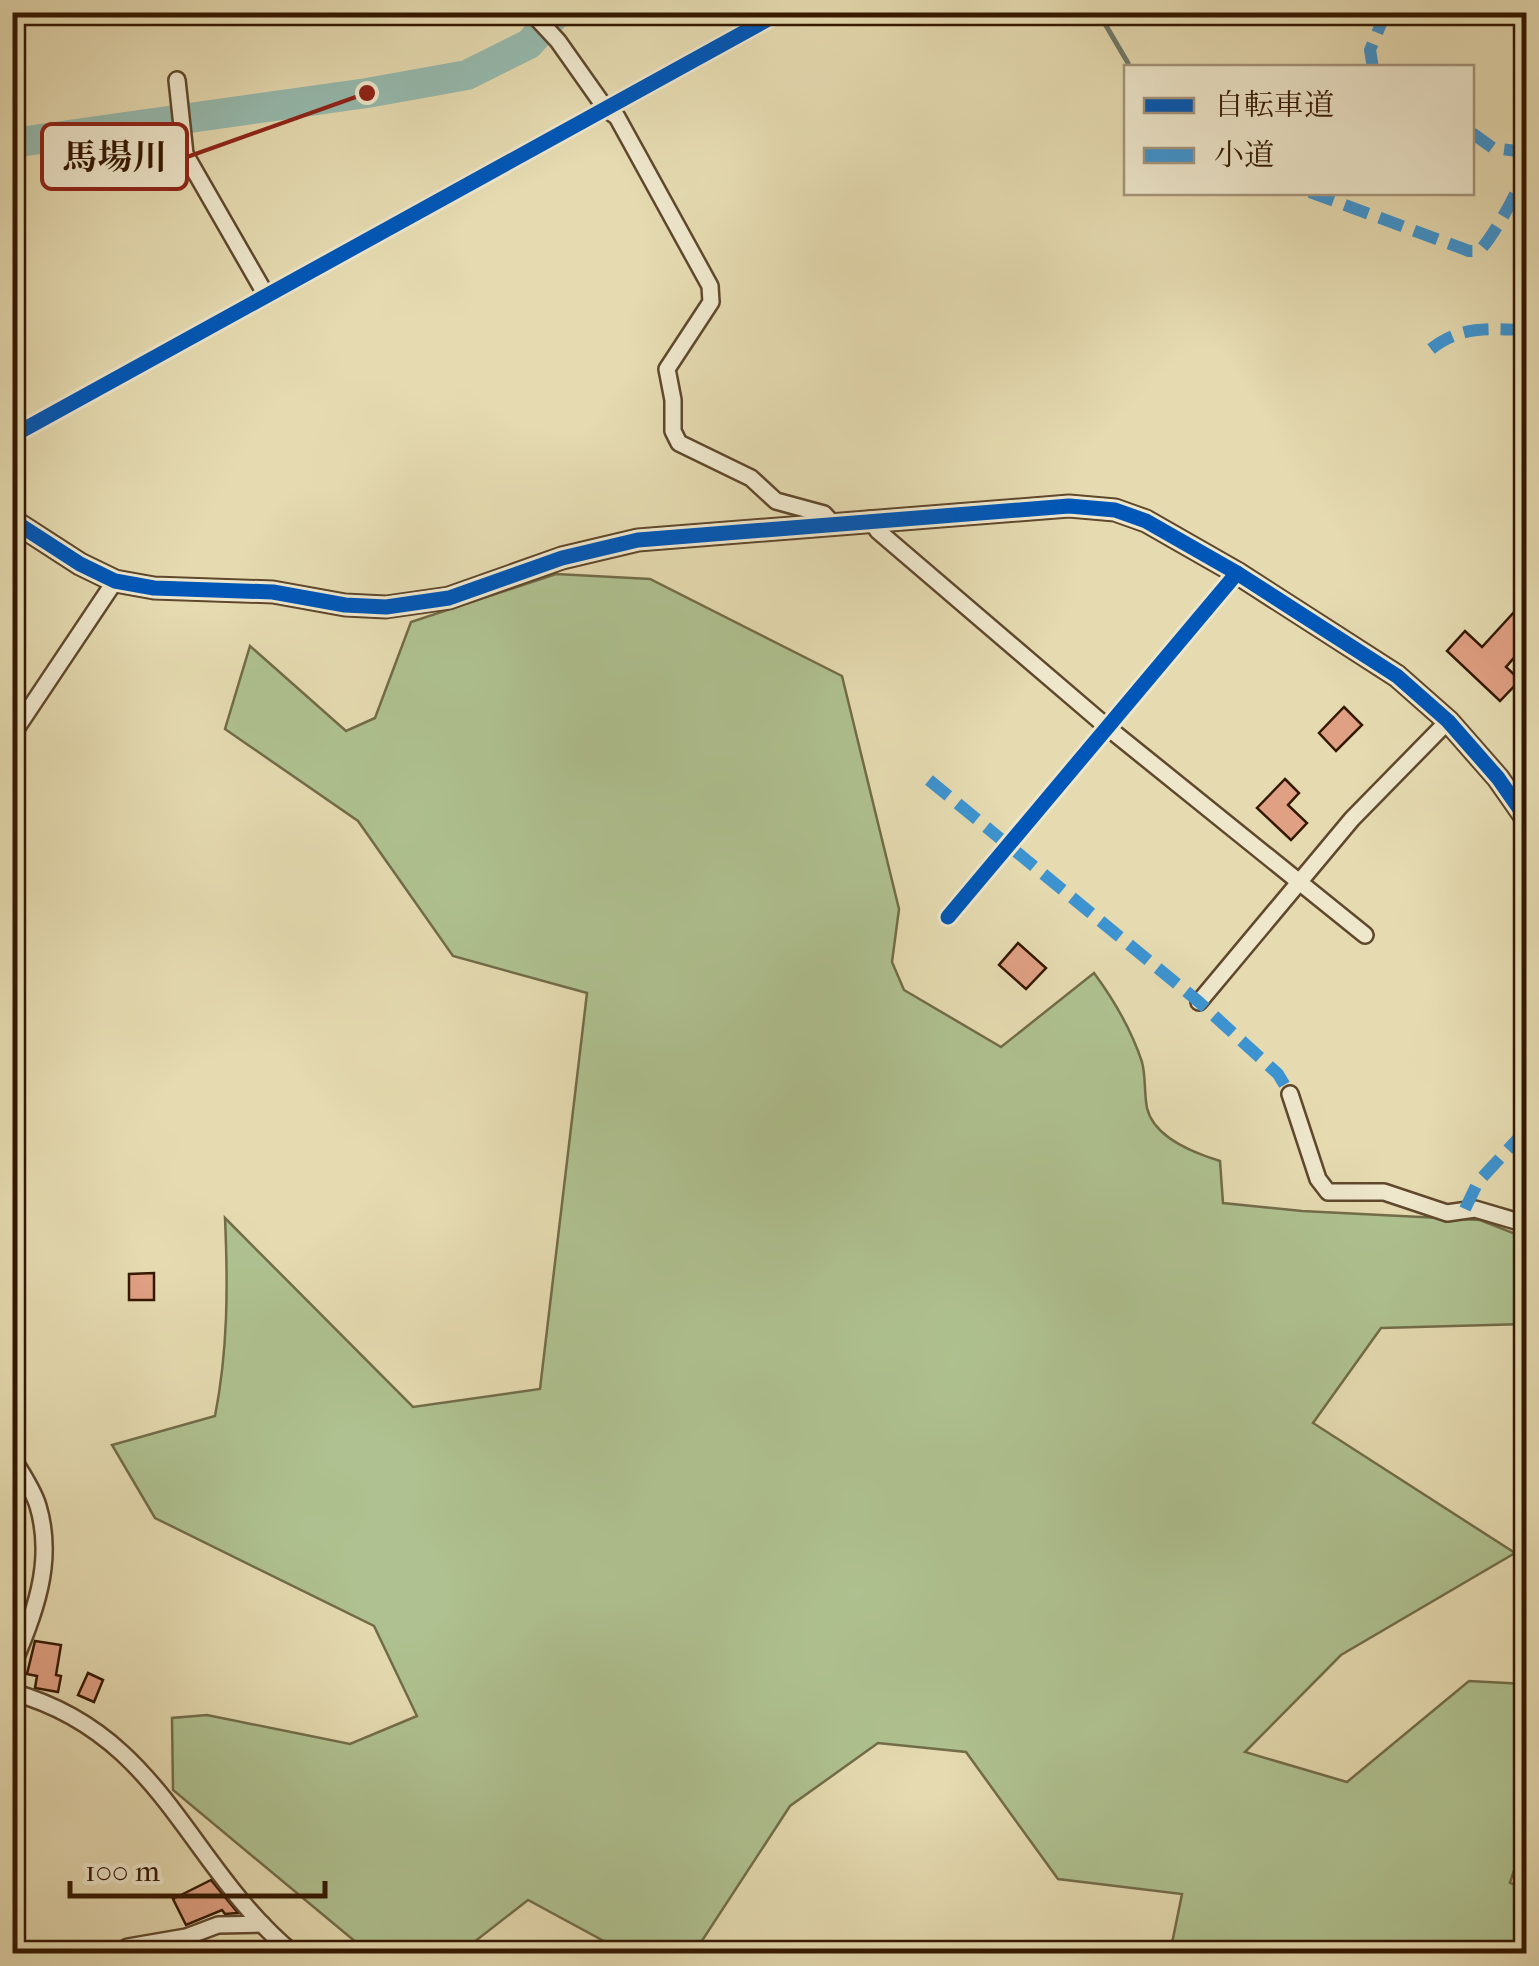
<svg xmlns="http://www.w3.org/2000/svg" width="1539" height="1966" font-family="'IM FELL French Canon','Noto Serif JP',serif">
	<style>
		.green { fill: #afc190; stroke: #726c48; stroke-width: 2.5 }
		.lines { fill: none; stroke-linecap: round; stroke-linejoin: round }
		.stream { stroke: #6f7968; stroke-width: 5 }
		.river { stroke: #96baae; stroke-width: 30 }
		.building { fill: #e0a083; stroke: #341800; stroke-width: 2.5 }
		.minor-casing { stroke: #60482c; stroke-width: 20 }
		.tertiary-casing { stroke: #60482c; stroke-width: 25 }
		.minor { stroke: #eee7cc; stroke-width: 15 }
		.tertiary { stroke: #eee7cc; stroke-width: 20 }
		.quiet { stroke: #3d93d0; stroke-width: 12; stroke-dasharray: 25 12; stroke-linecap: butt }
		.cycleway-casing { stroke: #eee7cc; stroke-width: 21 }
		.cycleway { stroke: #0057b8; stroke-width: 15 }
		.leader { fill: none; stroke: #8f2418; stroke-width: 4 }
		.callout-dot { fill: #8f2418; stroke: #eee7cc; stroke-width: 4 }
		.callout { fill: #eee7cc; stroke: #8f2418; stroke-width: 4 }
		.callout-label { font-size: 35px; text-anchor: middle; font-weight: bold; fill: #341800 }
	</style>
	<rect width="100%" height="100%" fill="#e5dab0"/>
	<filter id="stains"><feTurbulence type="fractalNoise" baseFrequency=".002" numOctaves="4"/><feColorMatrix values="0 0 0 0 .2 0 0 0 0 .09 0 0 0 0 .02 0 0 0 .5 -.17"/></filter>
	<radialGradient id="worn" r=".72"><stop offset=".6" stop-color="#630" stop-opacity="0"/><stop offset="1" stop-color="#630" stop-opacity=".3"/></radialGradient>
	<path class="green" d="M556 574 650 579 842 676 899 909 892 962 904 990 1001 1047 1094 973C1114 1000 1131 1029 1142 1062 1146 1077 1144 1093 1147 1108 1154 1138 1194 1153 1220 1161L1223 1203 1302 1211 1480 1220 1526 1238V1324L1381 1328 1313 1423 1515 1553 1341 1655 1245 1752 1347 1782 1469 1681 1526 1684V1832L1510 1883 1526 1888V1953H1170L1182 1894 1058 1879 966 1752 878 1743 790 1806 694 1953H626L528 1900 460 1953H369L173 1790 172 1718 207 1715 350 1744 417 1716 374 1626 155 1518 112 1445 215 1416C228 1350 228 1286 225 1218L413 1407 540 1389 587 993 453 956 358 821 225 729 250 646 346 731 375 718 411 622Z"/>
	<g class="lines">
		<polyline class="stream" points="1098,12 1128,63"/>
		<polyline class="river" points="12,143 367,93 467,75 529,44 558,12"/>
	</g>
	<g class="building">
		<polygon points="1526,599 1526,644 1506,667 1520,680 1500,701 1447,651 1465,631 1482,647"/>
		<polygon points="1344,707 1362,725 1336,751 1319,733"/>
		<polygon points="1285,779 1299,793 1288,805 1307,823 1291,840 1257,808"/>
		<polygon points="1018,943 1046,968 1026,989 999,965"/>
		<polygon points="154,1273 154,1300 129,1300 129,1274"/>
		<polygon points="35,1641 61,1645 56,1675 61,1676 58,1692 35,1688 37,1676 27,1674"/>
		<polygon points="88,1673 103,1680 94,1702 78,1695"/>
		<polygon points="211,1880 238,1913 225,1914 222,1910 186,1925 173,1899"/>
	</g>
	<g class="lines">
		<defs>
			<g id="minor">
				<polyline points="531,12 558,41 606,109 617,117 710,286 711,302 667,369 673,400 673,431 679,443 751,478 776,501 824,514 833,524"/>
				<polyline points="177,80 185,154 266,295"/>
				<polyline points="12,436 781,12"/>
				<polyline points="870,519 878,531 1107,727 1365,935"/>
				<polyline points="12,735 115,581"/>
				<polyline points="948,917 1237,573"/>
				<polyline points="1199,1002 1352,819 1448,721"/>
				<polyline points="1290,1094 1318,1179 1328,1192 1384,1192 1447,1213 1475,1209 1526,1224"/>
				<path d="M12 1457C21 1473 33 1489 38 1506 55 1563 34 1614 12 1667"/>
				<path d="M12 1692C163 1734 186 1865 294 1954"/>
				<polyline points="116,1954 128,1947 186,1937 218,1925 262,1924"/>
			</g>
			<polyline id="tertiary" points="12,520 80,564 115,581 154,588 273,592 345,605 386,607 449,598 562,558 638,540 1069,506 1115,510 1146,521 1237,573 1397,676 1448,721 1498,778 1526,818"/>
		</defs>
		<use href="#minor" class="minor-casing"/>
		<use href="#tertiary" class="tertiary-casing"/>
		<use href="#minor" class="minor"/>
		<use href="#tertiary" class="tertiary"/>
		<g class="quiet">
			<polyline points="1373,68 1370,50 1386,12"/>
			<polyline points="1472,133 1493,148 1517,151"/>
			<path d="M1310 192 1469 251H1479C1490 242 1527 179 1525 165 1524 160 1520 156 1517 151L1526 139"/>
			<path d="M1431 349C1461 325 1490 329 1526 330"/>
			<polyline points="929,780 1199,1002 1278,1074 1290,1094"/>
			<polyline points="1465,1209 1478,1182 1526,1130"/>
		</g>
		<defs>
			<g id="cycleway">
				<polyline points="12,436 781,12"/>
				<polyline points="12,520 80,564 115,581 154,588 273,592 345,605 386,607 449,598 562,558 638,540 1069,506 1115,510 1146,521 1237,573 1397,676 1448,721 1498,778 1526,818"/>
				<polyline points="948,917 1237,573"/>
			</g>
		</defs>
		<use href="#cycleway" class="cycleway-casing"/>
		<use href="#cycleway" class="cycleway"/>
	</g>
	<path class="leader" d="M367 93L187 157"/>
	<circle class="callout-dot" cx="367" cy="93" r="10"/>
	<rect class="callout" x="42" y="124" width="145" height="65" rx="10"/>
	<g class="callout-label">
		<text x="115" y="169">馬場川</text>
	</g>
	<rect width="1539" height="1966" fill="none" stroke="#e5dab0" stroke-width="50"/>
	<rect x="15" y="15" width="1509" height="1936" fill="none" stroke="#341800" stroke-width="5"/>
	<rect x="25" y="25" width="1489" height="1916" fill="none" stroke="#341800" stroke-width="2.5"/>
	<rect x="1124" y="65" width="350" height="130" fill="#eee7cc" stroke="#a4947a" stroke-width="2.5"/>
	<rect x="1144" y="98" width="50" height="15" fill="#0057b8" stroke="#a4947a" stroke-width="2.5"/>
	<text x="1214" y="115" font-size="30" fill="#341800">自転車道</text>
	<rect x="1144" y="148" width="50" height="15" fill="#3d93d0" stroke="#a4947a" stroke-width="2.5"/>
	<text x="1214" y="165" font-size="30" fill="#341800">小道</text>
	<path d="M70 1881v15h255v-15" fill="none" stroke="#341800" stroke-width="5"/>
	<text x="85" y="1881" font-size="30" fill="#341800" stroke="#eee7cc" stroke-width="8" paint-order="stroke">100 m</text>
	<rect width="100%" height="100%" filter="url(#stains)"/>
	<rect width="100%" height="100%" fill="url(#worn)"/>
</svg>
